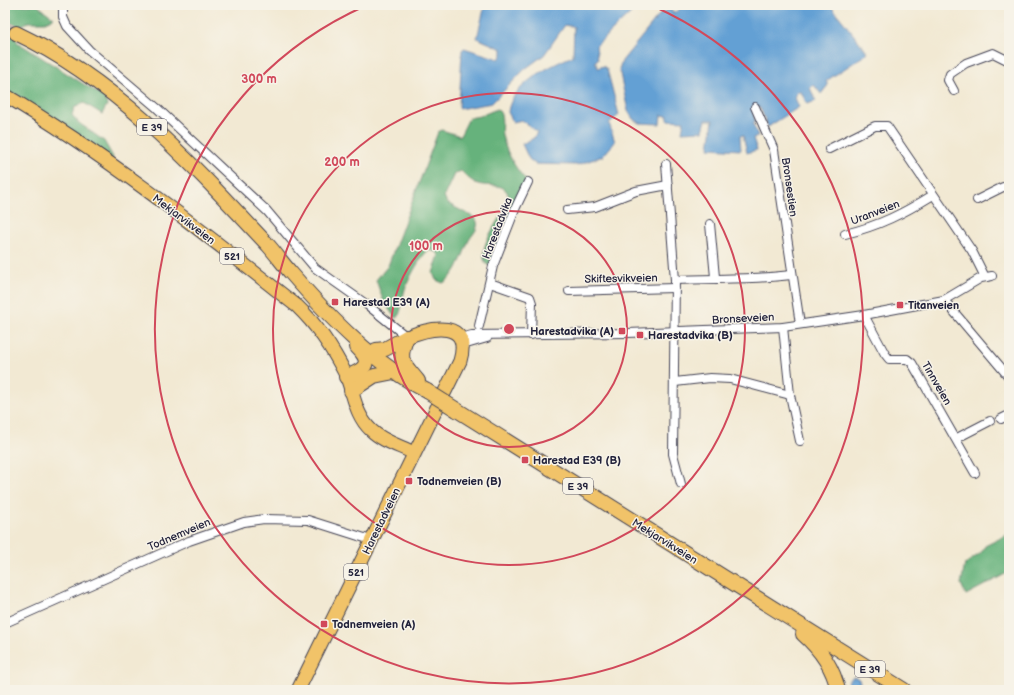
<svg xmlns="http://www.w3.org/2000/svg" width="1014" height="695" font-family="'Balsamiq Sans',sans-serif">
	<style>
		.forest { fill: #66b27c; stroke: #446a5c }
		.water { fill: #63a0d4; stroke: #426188 }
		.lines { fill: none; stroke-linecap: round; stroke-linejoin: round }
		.trunk-tunnel { stroke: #c8c1b5; stroke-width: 14; stroke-dasharray: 14 7; stroke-linecap: butt }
		.minor-casing { stroke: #414052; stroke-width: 10 }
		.primary-casing { stroke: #414052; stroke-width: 15 }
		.trunk-casing { stroke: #414052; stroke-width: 16 }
		.minor { stroke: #fff; stroke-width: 8 }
		.primary { stroke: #f1c369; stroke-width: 13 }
		.trunk { stroke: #f1c369; stroke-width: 14 }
		.trunk-bridge-casing { stroke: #414052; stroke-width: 16; stroke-linecap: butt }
		.trunk-bridge { stroke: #f1c369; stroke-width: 14 }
		.ring { fill: none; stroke: #d1495b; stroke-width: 2 }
		.poi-dot { fill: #d1495b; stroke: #f7f3e8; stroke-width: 1.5 }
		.labels { text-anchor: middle; stroke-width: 3; stroke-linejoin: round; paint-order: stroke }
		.shield { fill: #f7f3e8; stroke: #62616f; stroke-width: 1 }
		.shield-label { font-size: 10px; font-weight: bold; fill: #22223b }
		.street-label { font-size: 11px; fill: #22223b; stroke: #f7f3e8 }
		.poi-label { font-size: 11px; font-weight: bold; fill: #22223b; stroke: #f7f3e8; text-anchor: start }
		.centre { fill: #d1495b; stroke: #f7f3e8; stroke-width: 2 }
		.ring-label { font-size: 12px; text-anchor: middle; font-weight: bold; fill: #d1495b; stroke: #f7f3e8; stroke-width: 3; stroke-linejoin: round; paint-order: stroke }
	</style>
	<rect width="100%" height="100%" fill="#f7f3e8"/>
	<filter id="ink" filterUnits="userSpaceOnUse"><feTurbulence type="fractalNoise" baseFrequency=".025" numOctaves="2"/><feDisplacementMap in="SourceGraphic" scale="8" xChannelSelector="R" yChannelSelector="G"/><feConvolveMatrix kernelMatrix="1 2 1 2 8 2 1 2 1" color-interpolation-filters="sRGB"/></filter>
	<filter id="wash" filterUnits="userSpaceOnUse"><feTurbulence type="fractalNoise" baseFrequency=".012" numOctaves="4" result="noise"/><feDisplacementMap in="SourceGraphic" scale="16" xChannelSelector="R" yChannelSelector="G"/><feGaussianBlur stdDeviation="0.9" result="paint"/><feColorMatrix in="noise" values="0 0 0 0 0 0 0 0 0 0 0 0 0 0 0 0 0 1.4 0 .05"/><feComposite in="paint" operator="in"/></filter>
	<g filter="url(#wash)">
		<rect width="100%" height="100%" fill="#f2e9d3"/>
		<g class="forest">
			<polygon points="5,5 37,5 54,18 45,22 28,22 15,29 17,42 104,97 107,105 102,114 84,103 74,108 72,115 79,123 104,141 113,157 111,161 5,101"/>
			<path d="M497 109C505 115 500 126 502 135 505 150 516 170 526 180L490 266 486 264C476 247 501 218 509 202 509 180 491 188 478 184 472 182 466 176 461 171L454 174 444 196 447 203 475 218C477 221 478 223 477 227 476 232 471 236 469 240 463 254 457 276 443 283L436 280 433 273 439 255 436 252 429 250C421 255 406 283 404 293 402 300 402 310 398 317L395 318 383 300 376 280 388 266 438 132 442 130 460 136 469 118 480 116Z"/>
			<polygon points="1009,534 1009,572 966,595 961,584 965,564 981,553 985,546"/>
		</g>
		<g class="water">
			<path d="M485 5H639L596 46 598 60 595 61 598 68 603 66 607 69 619 115 609 123 615 142 603 156 577 165 535 164 529 159 522 144 534 138 537 132 522 120 513 122 508 112C511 85 551 65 573 56L574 27 565 25 544 55 525 69 492 103 464 108H459L462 50 464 48 499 59 502 55V49L477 38Z"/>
			<polygon points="681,5 830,5 868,53 826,81 828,85 821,94 814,85 810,88 816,101 807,104 801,92 797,92 795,98 799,107 768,127 760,107 753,107 755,122 753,124 758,136 753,138 757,150 747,153 743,135 740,136 741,150 709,148 713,120 706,120 703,131 682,132 684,121 668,120 668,116 661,115 660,124 639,123 633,119 628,111 619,69 622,61 660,14 670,8 673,13 679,10"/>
			<circle cx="854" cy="683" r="6"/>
		</g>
	</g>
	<g filter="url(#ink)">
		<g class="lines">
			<polyline class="trunk-tunnel" points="5,28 16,33"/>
			<defs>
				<g id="minor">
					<polyline points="63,5 63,17 67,26 89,50 157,108 267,211 315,268 366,304 407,337"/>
					<polyline points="954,91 948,80 950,74 966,63 993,53 1009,61"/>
					<polyline points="755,107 774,150 800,324"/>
					<polyline points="829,149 875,126 887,126 972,251 985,277"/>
					<polyline points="666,164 675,280 673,454 681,484"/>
					<polyline points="977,200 1003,187 1009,187"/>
					<polyline points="567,210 595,207 636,191 668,185"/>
					<polyline points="710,224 715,277"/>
					<path d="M845 234C879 226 904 213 933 195"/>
					<path d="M675 280C714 278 753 280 791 275"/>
					<polyline points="490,283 530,297 532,303 531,335"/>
					<polyline points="569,291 674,288"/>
					<polyline points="944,300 1009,377"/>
					<polyline points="864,315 885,354 889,359 907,359 912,363 975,473"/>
					<polyline points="479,326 493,266 516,207 528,182"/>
					<polyline points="783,327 790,395 800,441"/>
					<polyline points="459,338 472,335 628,333 783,327 864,315 944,300 981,278 992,276"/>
					<polyline points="463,345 487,338"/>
					<polyline points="675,382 710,378 730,379 790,395"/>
					<polyline points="1001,419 1009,415"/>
					<polyline points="957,438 990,421"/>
					<polyline points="5,623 189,541 244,522 264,519 308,520 371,540"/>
				</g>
				<g id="primary">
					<path d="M5 95C108 156 203 232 297 306 318 326 333 349 346 375 354 394 355 415 371 430 382 441 400 446 414 453"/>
					<path d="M298 690 460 361C472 319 431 327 407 337"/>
				</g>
				<g id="trunk">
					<path d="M16 33C117 81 193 165 268 245 276 254 283 264 291 273 330 318 374 364 427 391"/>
					<path d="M407 337C397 362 403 362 418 381"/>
					<polyline points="376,350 385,349 407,337"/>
					<path d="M346 377C364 370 374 364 357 347"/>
					<polyline points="351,391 374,376 394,372"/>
					<polyline points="457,410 904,690"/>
					<path d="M803 634C820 649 833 667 838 690"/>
				</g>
			</defs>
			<use href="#minor" class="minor-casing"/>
			<use href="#primary" class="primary-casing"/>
			<use href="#trunk" class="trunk-casing"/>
			<use href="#minor" class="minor"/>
			<use href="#primary" class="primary"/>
			<use href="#trunk" class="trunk"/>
			<defs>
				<polyline id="trunk-bridge" points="427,391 457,410"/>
			</defs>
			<use href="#trunk-bridge" class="trunk-bridge-casing"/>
			<use href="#trunk-bridge" class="trunk-bridge"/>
		</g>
	</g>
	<g class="ring">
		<circle cx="509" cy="329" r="118"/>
		<circle cx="509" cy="329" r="236"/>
		<path d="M653 6A354 354 0 1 1 365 6"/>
	</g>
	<g class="poi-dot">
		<rect x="331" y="298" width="8" height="8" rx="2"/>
		<rect x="896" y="301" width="8" height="8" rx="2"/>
		<rect x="618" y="327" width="8" height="8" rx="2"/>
		<rect x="636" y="331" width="8" height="8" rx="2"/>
		<rect x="521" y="456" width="8" height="8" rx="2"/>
		<rect x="405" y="477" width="8" height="8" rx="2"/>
		<rect x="320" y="620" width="8" height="8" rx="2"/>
	</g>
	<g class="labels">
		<g class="shield">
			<rect x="137" y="119" width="30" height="16" rx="3"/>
			<rect x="220" y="248" width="24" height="16" rx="3"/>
			<rect x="563" y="478" width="30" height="16" rx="3"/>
			<rect x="344" y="564" width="24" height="16" rx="3"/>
			<rect x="855" y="661" width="30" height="16" rx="3"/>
		</g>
		<g class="shield-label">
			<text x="152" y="131">E 39</text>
			<text x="232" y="260">521</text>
			<text x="578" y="490">E 39</text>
			<text x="356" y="576">521</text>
			<text x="870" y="673">E 39</text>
		</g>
		<g class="street-label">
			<text transform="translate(790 187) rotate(82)" y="4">Bronsestien</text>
			<text transform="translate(875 212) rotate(-21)" y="4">Uranveien</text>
			<text transform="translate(184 219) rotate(37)" y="4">Mekjarvikveien</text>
			<text transform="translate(497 228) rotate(-69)" y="4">Harestadvika</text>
			<text transform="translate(621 278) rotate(-1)" y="4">Skiftesvikveien</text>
			<text transform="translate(743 318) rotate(-3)" y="4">Bronseveien</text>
			<text transform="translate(937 383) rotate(60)" y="4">Tinnveien</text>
			<text transform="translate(381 521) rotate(-64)" y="4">Harestadveien</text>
			<text transform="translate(179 534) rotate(-23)" y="4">Todnemveien</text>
			<text transform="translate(665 541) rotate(32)" y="4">Mekjarvikveien</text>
		</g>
		<g class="poi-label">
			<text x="343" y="306">Harestad E39 (A)</text>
			<text x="908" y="309">Titanveien</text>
			<text x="614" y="335" text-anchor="end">Harestadvika (A)</text>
			<text x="648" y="339">Harestadvika (B)</text>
			<text x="533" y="464">Harestad E39 (B)</text>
			<text x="417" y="485">Todnemveien (B)</text>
			<text x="332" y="628">Todnemveien (A)</text>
		</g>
	</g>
	<circle cx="509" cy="329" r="6" class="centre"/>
	<g class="ring-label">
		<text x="259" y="83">300 m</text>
		<text x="342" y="166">200 m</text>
		<text x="426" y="250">100 m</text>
	</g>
	<rect width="1014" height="695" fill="none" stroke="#f7f3e8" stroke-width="20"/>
</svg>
